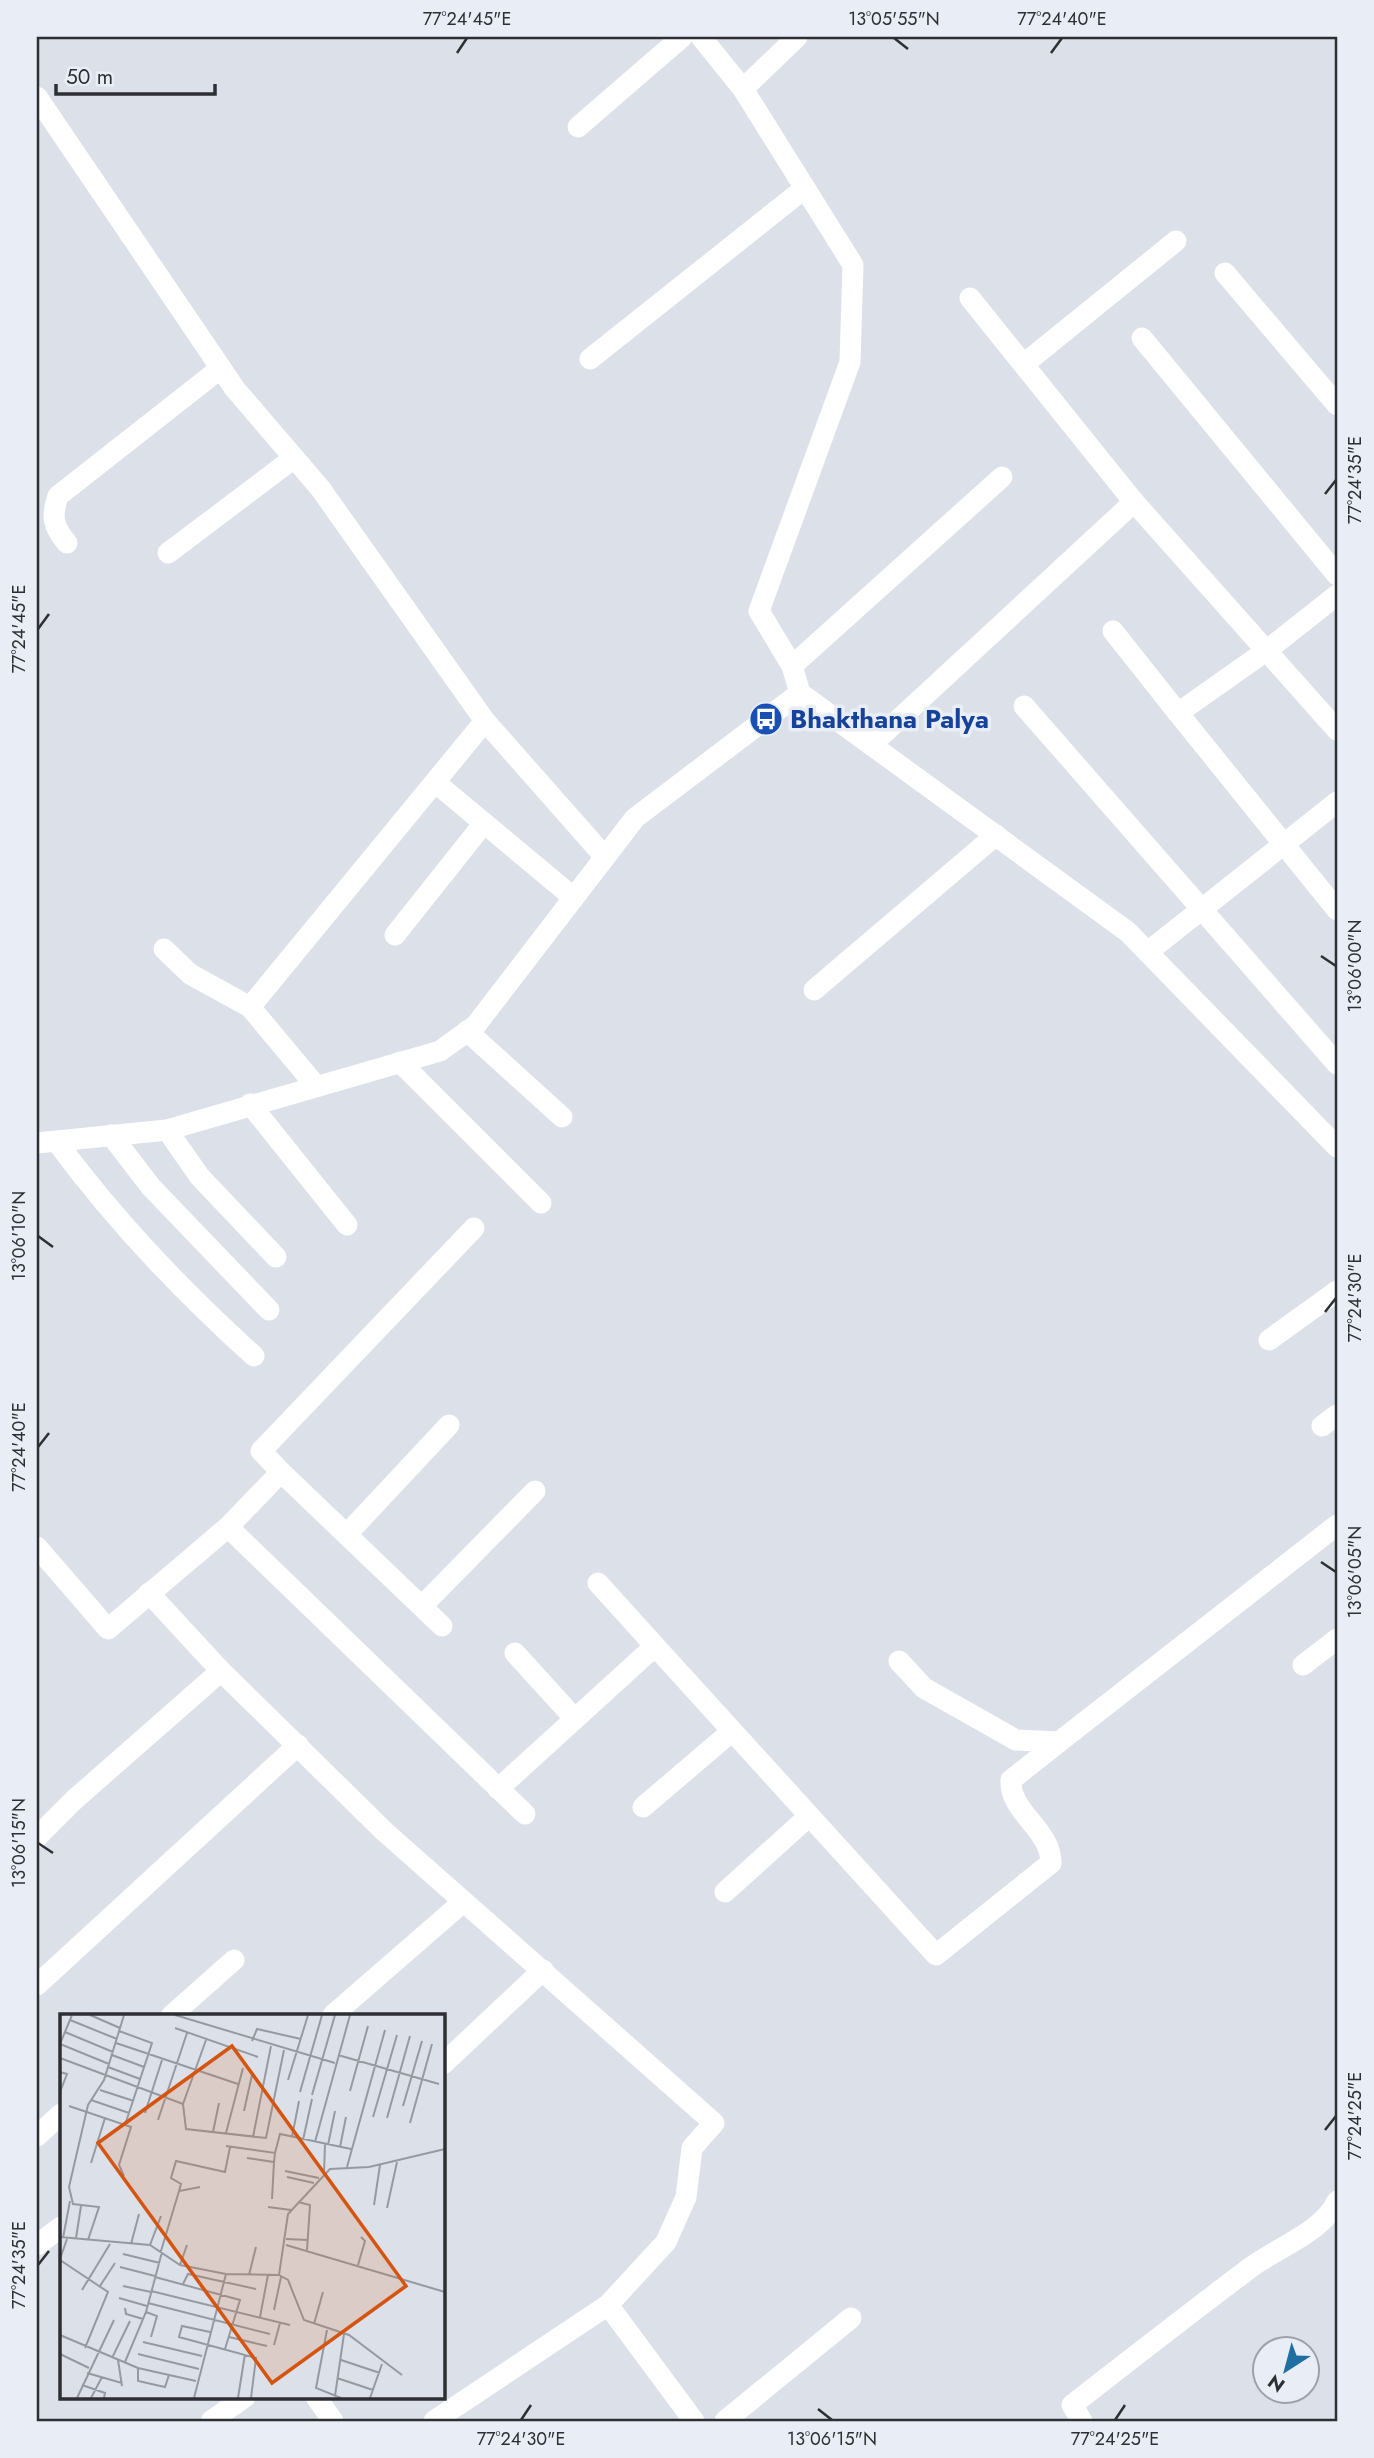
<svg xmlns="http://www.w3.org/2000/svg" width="1374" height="2458" font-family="Jost,sans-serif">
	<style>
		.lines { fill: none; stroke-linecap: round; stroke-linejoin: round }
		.minor { stroke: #fff; stroke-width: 21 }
		.ticks { fill: none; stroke: #2d2f32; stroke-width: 2.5 }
		.labels { text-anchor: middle; stroke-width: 7; stroke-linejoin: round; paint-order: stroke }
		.transit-label { font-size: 26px; font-weight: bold; fill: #164399; stroke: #e9eef6; text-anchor: start }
		.inset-road { fill: none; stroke: #969aa0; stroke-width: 2 }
		.view { fill: #d55510; fill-opacity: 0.15; stroke: #d55510; stroke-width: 3.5 }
		.inset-edge { fill: none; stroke: #2d2f32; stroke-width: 3.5 }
		.neatline { fill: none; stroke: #2d2f32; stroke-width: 2.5 }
		.ticks-label { font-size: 18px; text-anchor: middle; fill: #2d2f32 }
	</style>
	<rect width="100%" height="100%" fill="#dce1e9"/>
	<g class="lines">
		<g class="minor">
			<polyline points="701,37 743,89 853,265 850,362 759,611 792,666 800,693"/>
			<polyline points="743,89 797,37"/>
			<polyline points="37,97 235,389 320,488 485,721 605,857"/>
			<polyline points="578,127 682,37"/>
			<polyline points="1225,273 1337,405"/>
			<polyline points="970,298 1134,502 1337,730"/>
			<polyline points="1142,338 1337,575"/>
			<polyline points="590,359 805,188"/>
			<polyline points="1024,364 1176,241"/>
			<path d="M67 543C53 527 51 516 58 496L221 368"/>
			<polyline points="168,553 294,458"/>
			<polyline points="1337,595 1266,651 1178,713 1337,910"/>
			<polyline points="1113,631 1178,713"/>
			<polyline points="792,666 1002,477"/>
			<polyline points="1024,706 1337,1064"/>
			<polyline points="871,745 1134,502"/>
			<polyline points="436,783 574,898"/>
			<polyline points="395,935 484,823"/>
			<polyline points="164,949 190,974 250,1007"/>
			<polyline points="1149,951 1337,802"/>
			<polyline points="814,990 996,835"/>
			<polyline points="467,1031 562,1117"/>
			<polyline points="400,1062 541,1203"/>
			<polyline points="316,1086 250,1007 485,721"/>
			<polyline points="250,1104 347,1225"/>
			<polyline points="167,1130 200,1177 276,1257"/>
			<polyline points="111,1135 151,1187 269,1310"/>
			<path d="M57 1142C115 1221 182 1291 254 1356"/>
			<polyline points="37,1143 167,1130 440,1051 476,1025 635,818 800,693 1128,932 1337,1147"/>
			<polyline points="1269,1340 1337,1291"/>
			<polyline points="1322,1426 1337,1415"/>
			<polyline points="281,1472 261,1451 474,1228"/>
			<polyline points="228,1527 281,1472 442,1626"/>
			<polyline points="347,1534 449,1425"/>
			<polyline points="37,1547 108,1629 228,1527 525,1814"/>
			<polyline points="598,1583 655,1646"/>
			<polyline points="149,1593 221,1671"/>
			<polyline points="422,1606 535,1491"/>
			<polyline points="515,1653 575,1719"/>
			<polyline points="899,1661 924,1688 1016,1740 1059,1742 1337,1525"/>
			<polyline points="1303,1665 1337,1639"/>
			<path d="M498 1789 655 1646 936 1955 1051 1863C1051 1829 1009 1812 1011 1780L1059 1742"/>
			<polyline points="643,1807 731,1732"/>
			<polyline points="37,1837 74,1800 221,1671 385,1832 714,2123 692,2148 686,2197 666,2242 608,2305 434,2421"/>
			<polyline points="725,1892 808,1817"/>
			<polyline points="37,1985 298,1745"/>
			<polyline points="172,2015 234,1960"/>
			<polyline points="333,2015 463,1902"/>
			<polyline points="443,2064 543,1970"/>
			<polyline points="37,2136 61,2114"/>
			<polyline points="37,2245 61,2227"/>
			<polyline points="608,2305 694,2421"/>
			<polyline points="316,2397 333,2421"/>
			<polyline points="211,2421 245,2397"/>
			<polyline points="725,2421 851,2318"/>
			<path d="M1082 2421 1072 2405C1131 2359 1190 2313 1250 2268 1276 2248 1323 2232 1337 2201"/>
		</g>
	</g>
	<path class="ticks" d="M894 38 908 49M457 53 467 38M1051 53 1062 38M1325 494 1336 480M38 629 49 614M1321 956 1336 966M38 1236 53 1247M1325 1312 1336 1298M38 1447 49 1433M1321 1562 1336 1572M38 1843 53 1853M1325 2130 1336 2116M38 2265 49 2251M818 2409 832 2420M521 2420 531 2405M1115 2420 1125 2405"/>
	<defs>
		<symbol id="bus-disc" viewBox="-11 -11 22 22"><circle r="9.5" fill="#1a4fb4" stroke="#e9eef6"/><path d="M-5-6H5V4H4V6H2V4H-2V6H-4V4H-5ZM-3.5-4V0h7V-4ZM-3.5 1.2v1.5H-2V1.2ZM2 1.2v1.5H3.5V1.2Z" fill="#fff"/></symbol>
	</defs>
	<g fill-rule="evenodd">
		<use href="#bus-disc" x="747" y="700" width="38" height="38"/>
	</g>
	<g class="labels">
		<g class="transit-label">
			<text x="790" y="728">Bhakthana Palya</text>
		</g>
	</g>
	<g transform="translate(60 2014)">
		<rect width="385" height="385" fill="#dce1e9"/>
		<path class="inset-road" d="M12 1 0 30 49 50M30 1 60 14M115 1 275 49M10 6 57 25M115 14 198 43M5 18 53 38M146 26 123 90 126 115 206 124 224 36M192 27 197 15 241 25M56 29 178 70M52 41 84 53M278 41 379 70M0 44 123 90M48 53 80 65M0 58 7 60 0 78M228 66 248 1M40 76 74 87M290 77 308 12M240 78 262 1M252 81 275 1M31 86 69 99M9 92 65 111 92 29 59 17M343 92 362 27M184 97 192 61M85 99 102 46M313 103 337 21M327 104 350 22M98 106 127 19M350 109 372 30M153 118 159 89M166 119 183 54M193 123 211 32M232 123 239 87M243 126 252 85M255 128 290 1M268 131 275 97M166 132 215 139 220 120 291 135M280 133 286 103M187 144 214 148 215 139M31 149 45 104M287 153 325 16M225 157 259 164M264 159 265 130M64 162 59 151 71 113 65 111M227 163 254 169M119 177 121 170 111 164 116 147 165 158 170 133M212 185 214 148M238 188 250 191 247 236M314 191 320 151M208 193 231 196M327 194 337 148M0 223 90 231 120 251 166 260 219 261 228 200 270 155 309 153 385 135M3 224 10 187M16 224 21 192M226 225 248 226M28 226 39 193 13 190 9 173 28 91 44 66 64 1M71 230 79 200M90 231 101 202M226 231 385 278M101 237 119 177 140 173M63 240 100 249M0 245 7 225M0 246 48 278 25 334M120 251 127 231M298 251 305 227 301 223M60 253 95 262M189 261 196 233M219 261 228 266 244 306 289 321 342 361M95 263 180 286 165 335M123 270 128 260 196 275M40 272 55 249M63 272 91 278M22 276 50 230M91 277 230 311M59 284 87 292M88 289 210 320M65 294 66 300 83 305M214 296 221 263M86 298 97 302 91 323M200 303 208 261M254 310 263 278M267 316 256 374 281 384M150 318 122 312 119 323 196 344 191 384M0 321 78 354V367L105 373 109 361 136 367M169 323 207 332M83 328 142 342M214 331 220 309M0 340 29 354M78 340 139 355M52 344 70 307M58 346 62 372M281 346 320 359M65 348 86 298 102 238M78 354 109 361M27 359 62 369M277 364 313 376M22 371 45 379 44 384M275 382 284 320M17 384 54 306M31 384 42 363M134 384 166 260M178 384 185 340M310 384 322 350"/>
		<path class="view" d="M172 32 346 272 212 369 38 129Z"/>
		<rect width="385" height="385" class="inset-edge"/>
	</g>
	<rect width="1374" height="2458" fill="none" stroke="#e9eef6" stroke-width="77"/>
	<g transform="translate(1286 2370) rotate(216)"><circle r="33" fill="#e9eef6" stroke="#9ea2a8" stroke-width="2"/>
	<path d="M0-5L12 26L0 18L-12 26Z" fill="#206fa1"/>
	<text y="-10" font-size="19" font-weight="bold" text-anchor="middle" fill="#2d2f32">N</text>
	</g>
	<path d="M56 84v10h159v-10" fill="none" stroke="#2d2f32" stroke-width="3.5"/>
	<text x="66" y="84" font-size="21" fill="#2d2f32" stroke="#e9eef6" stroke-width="5" paint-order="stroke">50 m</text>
	<rect x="38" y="38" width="1298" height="2382" class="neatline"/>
	<g class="ticks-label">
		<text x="467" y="25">77°24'45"E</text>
		<text x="894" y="25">13°05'55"N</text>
		<text x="1062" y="25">77°24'40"E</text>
		<text transform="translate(1355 480) rotate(-90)" y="6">77°24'35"E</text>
		<text transform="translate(19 629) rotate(-90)" y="6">77°24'45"E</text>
		<text transform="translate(1355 966) rotate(-90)" y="6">13°06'00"N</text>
		<text transform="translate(19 1236) rotate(-90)" y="6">13°06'10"N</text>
		<text transform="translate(1355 1298) rotate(-90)" y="6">77°24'30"E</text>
		<text transform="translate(19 1447) rotate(-90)" y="6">77°24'40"E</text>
		<text transform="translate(1355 1572) rotate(-90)" y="6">13°06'05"N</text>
		<text transform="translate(19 1843) rotate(-90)" y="6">13°06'15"N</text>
		<text transform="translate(1355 2116) rotate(-90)" y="6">77°24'25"E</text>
		<text transform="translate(19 2265) rotate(-90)" y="6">77°24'35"E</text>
		<text x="521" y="2445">77°24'30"E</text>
		<text x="832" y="2445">13°06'15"N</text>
		<text x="1115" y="2445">77°24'25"E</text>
	</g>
</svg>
